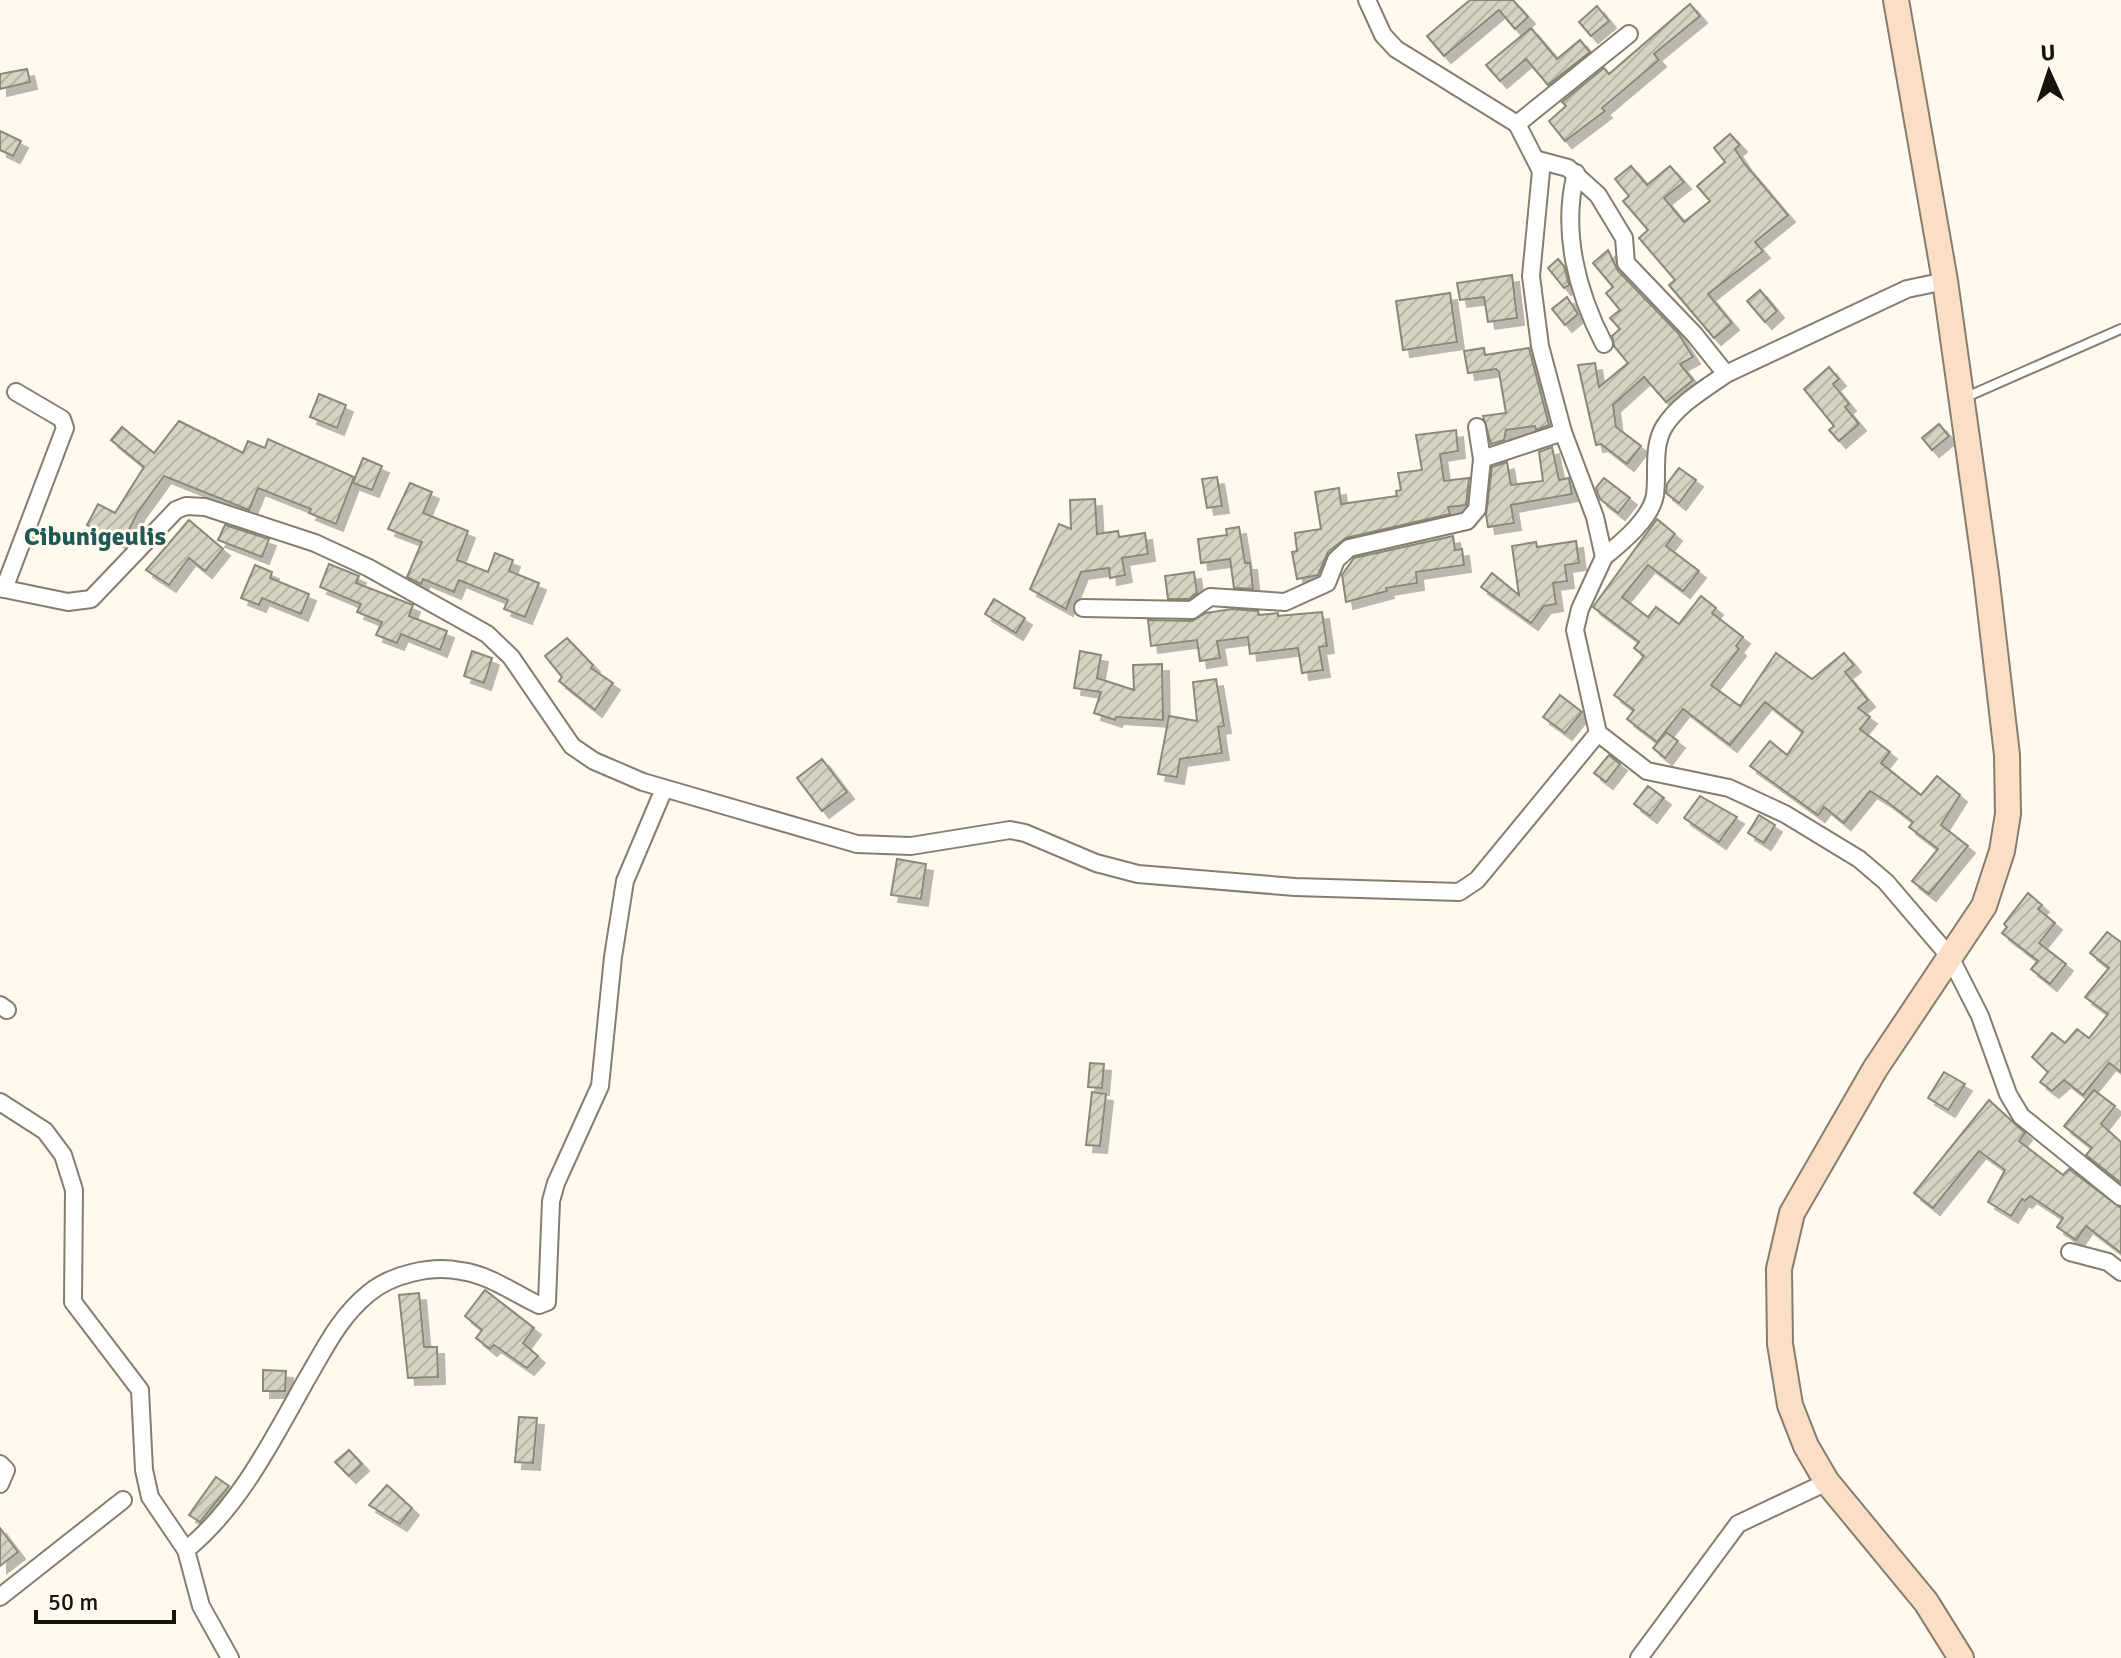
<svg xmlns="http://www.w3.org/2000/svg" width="2121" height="1658" font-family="Signika,sans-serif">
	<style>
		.building { fill: url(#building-hatch); stroke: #8a8978; stroke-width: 2; filter: url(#shadow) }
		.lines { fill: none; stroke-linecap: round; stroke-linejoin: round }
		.lane-casing { stroke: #867d6e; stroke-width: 12 }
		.street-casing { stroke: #867d6e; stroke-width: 20 }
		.secondary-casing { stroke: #867d6e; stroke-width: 28 }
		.lane { stroke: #fff; stroke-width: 8 }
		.street { stroke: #fff; stroke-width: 16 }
		.secondary { stroke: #fadec5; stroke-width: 24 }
		.labels { text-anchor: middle; stroke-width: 6; stroke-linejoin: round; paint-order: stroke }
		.quarter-label { font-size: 26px; font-weight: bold; fill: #1f5a57; stroke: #fff9ef }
	</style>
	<defs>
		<pattern id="building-hatch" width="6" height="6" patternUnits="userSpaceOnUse" patternTransform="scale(2)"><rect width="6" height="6" fill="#d5d3c1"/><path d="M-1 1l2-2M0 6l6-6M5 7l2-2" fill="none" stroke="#b6b4a5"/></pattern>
		<filter id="shadow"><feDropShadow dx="7" dy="7" stdDeviation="0" flood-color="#0004"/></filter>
	</defs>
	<rect width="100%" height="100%" fill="#fff9ef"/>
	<g class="building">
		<polygon points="1470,0 1513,0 1528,17 1515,29 1499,10 1444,56 1427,36"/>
		<polygon points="1690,4 1700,16 1654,54 1659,60 1602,108 1605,111 1565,141 1549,121 1566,106 1562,102 1604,68 1609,74"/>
		<polygon points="1597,6 1609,21 1591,36 1579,22"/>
		<polygon points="1531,28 1557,59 1580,40 1590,52 1548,85 1526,59 1500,81 1486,65"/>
		<polygon points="27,69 30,82 0,89 0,74"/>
		<polygon points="0,131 21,141 13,156 0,150"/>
		<polygon points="1730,134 1740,145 1735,149 1744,163 1788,215 1755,242 1763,251 1708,294 1732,323 1714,338 1669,285 1675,280 1639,238 1648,230 1623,201 1629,196 1615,179 1631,166 1647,185 1670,166 1684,182 1664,198 1684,222 1710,201 1697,186 1725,162 1714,148"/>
		<polygon points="1608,250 1618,271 1678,333 1693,357 1680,364 1693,380 1666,402 1644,377 1613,405 1616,427 1641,446 1627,464 1601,444 1596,445 1578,365 1595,363 1599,387 1628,363 1614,346 1612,336 1620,329 1610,318 1620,310 1606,293 1613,287 1593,263"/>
		<polygon points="1558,259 1564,266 1569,285 1564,288 1548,268"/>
		<polygon points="1512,275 1517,318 1488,322 1484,297 1460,300 1457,283"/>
		<polygon points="1760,290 1777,311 1765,322 1747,301"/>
		<polygon points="1450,293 1457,342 1403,350 1396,301"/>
		<polygon points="1567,297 1578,314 1565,325 1552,309"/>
		<polygon points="1484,348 1485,355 1529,348 1549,425 1536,430 1535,426 1506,430 1504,440 1491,444 1483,416 1506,413 1499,372 1496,369 1468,373 1464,351"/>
		<polygon points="1829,367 1839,379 1833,384 1849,404 1845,407 1859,424 1839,441 1829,430 1834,426 1804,389"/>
		<polygon points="319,394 346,405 337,428 310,417"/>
		<polygon points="179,421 243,453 248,441 265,448 268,439 354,477 336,524 309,513 311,509 258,488 249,510 164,476 138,512 122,543 87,525 98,504 115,513 144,467 111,440 122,427 154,453"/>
		<polygon points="1939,424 1949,436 1932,450 1922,438"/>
		<polygon points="1456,430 1458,451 1440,454 1444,481 1469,478 1466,505 1448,507 1450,514 1346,538 1328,552 1318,575 1297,579 1292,552 1297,551 1295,533 1321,529 1315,492 1339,488 1341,504 1397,496 1396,491 1401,490 1398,473 1422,470 1416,435"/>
		<polygon points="1552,447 1559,480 1569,478 1572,494 1511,505 1514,523 1488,527 1486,515 1492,467 1507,462 1511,485 1543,481 1539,452"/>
		<polygon points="363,458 382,466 372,490 353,483"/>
		<polygon points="1679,468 1696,480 1679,503 1666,493 1667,484"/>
		<polygon points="1217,477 1222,506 1207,508 1202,479"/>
		<polygon points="1604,478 1630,498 1618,513 1600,499 1596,488"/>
		<polygon points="410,483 432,492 423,513 468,531 457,560 488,572 495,553 513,560 509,571 539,583 525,617 504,609 508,600 459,580 454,592 423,579 421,584 407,577 422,542 388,529"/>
		<polygon points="1095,499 1097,534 1118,531 1119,537 1145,533 1148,554 1122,558 1125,575 1110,578 1109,568 1081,572 1066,609 1030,589 1059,524 1071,529 1070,500"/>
		<polygon points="1657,519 1675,534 1666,546 1699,571 1683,591 1648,565 1622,597 1648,617 1656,607 1679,624 1701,596 1716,608 1712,613 1743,637 1736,646 1739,649 1711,685 1740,706 1776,653 1812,679 1844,653 1854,665 1845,672 1868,700 1858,708 1870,717 1860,729 1890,752 1881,763 1921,795 1937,776 1960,795 1941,825 1968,846 1929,894 1912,881 1938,849 1909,827 1913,822 1886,801 1870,791 1844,823 1824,807 1818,815 1750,766 1770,741 1787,755 1803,732 1765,702 1730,745 1683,709 1657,742 1627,719 1634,710 1614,695 1644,656 1634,648 1639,642 1593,607"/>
		<polygon points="189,520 223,549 205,571 189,558 169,585 146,570"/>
		<polygon points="225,525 269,539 262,557 218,540"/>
		<polygon points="1239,527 1245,563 1250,563 1253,589 1234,588 1230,559 1201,563 1198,539 1227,535 1226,529"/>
		<polygon points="1453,536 1455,550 1462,549 1464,565 1416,572 1417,583 1386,588 1387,591 1346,602 1342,575 1354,558"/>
		<polygon points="1576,541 1579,563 1565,565 1567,581 1553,583 1556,604 1544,606 1531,623 1481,587 1492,573 1519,595 1512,546 1536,542 1537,547"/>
		<polygon points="329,564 359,576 356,583 413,605 409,616 447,631 440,650 401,634 397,643 376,635 382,622 357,612 361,604 320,587"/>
		<polygon points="255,565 272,572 270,578 309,594 301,614 262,598 259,605 241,598"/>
		<polygon points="1194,572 1197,593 1189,599 1168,599 1165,576"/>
		<polygon points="994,599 1025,618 1016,633 985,614"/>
		<polygon points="1232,609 1258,611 1259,615 1278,613 1278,616 1322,612 1327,646 1319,647 1323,670 1302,673 1298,648 1250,654 1248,637 1217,641 1220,658 1200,661 1197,640 1151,646 1148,620 1192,621 1206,613"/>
		<polygon points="567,638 593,665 591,668 613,683 595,710 559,681 562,677 545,656"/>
		<polygon points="472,651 492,658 484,683 464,676"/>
		<polygon points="1080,651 1101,655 1097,678 1134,690 1133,665 1162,664 1163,720 1116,717 1115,720 1094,713 1101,692 1074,688"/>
		<polygon points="1216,679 1224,726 1218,727 1222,753 1180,759 1177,777 1158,774 1169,716 1197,721 1193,682"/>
		<polygon points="1560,695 1582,712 1565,733 1543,717"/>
		<polygon points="1666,732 1678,741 1665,758 1653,748"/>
		<polygon points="1609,755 1620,764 1606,782 1594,773"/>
		<polygon points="822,759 847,792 822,811 797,778"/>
		<polygon points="1648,786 1664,798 1650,816 1634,804"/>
		<polygon points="1700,796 1737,817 1719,842 1684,818"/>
		<polygon points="1759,815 1775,825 1764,843 1748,833"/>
		<polygon points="897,859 926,864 921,899 891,895"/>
		<polygon points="2028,893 2042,905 2038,909 2055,923 2039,943 2066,964 2050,984 2031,969 2038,961 2002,933 2007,927 2004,924"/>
		<polygon points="2107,932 2121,942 2121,1072 2109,1063 2083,1095 2064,1080 2052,1091 2040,1082 2048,1072 2032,1057 2052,1033 2065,1043 2077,1029 2089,1038 2108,1014 2085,997 2109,968 2090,953"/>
		<polygon points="1090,1063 1104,1064 1102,1088 1088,1087"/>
		<polygon points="1944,1072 1965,1084 1948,1110 1928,1098"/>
		<polygon points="2094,1090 2115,1106 2101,1124 2121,1142 2121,1183 2086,1155 2092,1148 2064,1126"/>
		<polygon points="1092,1092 1106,1094 1100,1146 1086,1145"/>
		<polygon points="1989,1100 2025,1133 2019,1141 2063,1175 2069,1169 2121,1208 2121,1253 2086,1226 2076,1240 2057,1227 2063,1218 2030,1196 2025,1201 2022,1199 2011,1216 1988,1202 2005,1170 1979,1151 1933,1208 1914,1193"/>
		<polygon points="485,1290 534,1328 523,1343 538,1356 527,1368 494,1345 490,1349 476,1338 482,1330 465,1316"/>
		<polygon points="419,1293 424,1347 437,1347 438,1377 408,1378 399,1295"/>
		<polygon points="263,1370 286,1371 285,1391 263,1391"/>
		<polygon points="519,1417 537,1418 533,1463 515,1462"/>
		<polygon points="349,1450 362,1464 349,1476 335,1462"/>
		<polygon points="216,1477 229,1486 200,1522 189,1515"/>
		<polygon points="387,1485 412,1508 400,1524 369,1505"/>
		<polygon points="0,1528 18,1552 0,1566"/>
	</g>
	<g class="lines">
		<defs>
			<polyline id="lane" points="1964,398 2121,329"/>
			<g id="street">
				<polyline points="1367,0 1383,35 1396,49 1517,124 1541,171 1531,276 1540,346 1563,432 1595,517 1604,557 1580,609 1575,630 1598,733 1647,771 1729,788 1785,814 1859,859 1886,882 1950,957 1980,1016 2008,1094 2021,1116 2121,1197"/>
				<polyline points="1517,124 1629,34"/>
				<polyline points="1538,160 1568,168 1598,195 1624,238 1626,263 1694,334 1726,374"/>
				<path d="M1576 173C1561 231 1577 292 1604 344"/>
				<polyline points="1477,427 1482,459 1563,432"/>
				<path d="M1604 557C1621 543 1651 519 1655 495 1658 473 1652 447 1664 427 1677 405 1706 388 1726 374L1907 289 1945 281"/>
				<polyline points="0,588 68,602 91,599 176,510 186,506 205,507 315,543 369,568 487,634 511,657 572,746 594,761 643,782 857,844 911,846 1010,830 1025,833 1096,863 1138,874 1295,887 1459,892 1477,880 1598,733"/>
				<polyline points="4,589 65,428 62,419 16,392"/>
				<polyline points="1083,608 1192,610 1210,597 1285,602 1327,583 1336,560 1349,548 1467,521 1477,509 1482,459"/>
				<polyline points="0,1005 7,1010"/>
				<polyline points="0,1102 45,1131 63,1155 74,1190 73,1302 140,1390 144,1470 150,1497 186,1550 201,1606 230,1658"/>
				<polyline points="2070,1252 2108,1262 2121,1272"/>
				<polyline points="0,1464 6,1470 0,1484"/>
				<path d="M186 1550C239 1507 272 1441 305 1382 324 1350 339 1317 369 1293 392 1274 432 1265 461 1271 490 1275 513 1293 539 1305L547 1302 551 1201 556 1183 600 1086 613 957 625 881 664 789"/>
				<polyline points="0,1597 123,1500"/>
				<polyline points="1639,1658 1738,1524 1827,1482"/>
			</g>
			<polyline id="secondary" points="1896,0 1945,281 1986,574 2007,755 2008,814 2002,851 1984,906 1875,1069 1792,1213 1779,1269 1780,1344 1790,1405 1806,1446 1827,1482 1926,1602 1961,1658"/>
		</defs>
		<use href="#lane" class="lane-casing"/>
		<use href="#street" class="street-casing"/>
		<use href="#secondary" class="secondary-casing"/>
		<use href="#lane" class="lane"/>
		<use href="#street" class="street"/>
		<use href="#secondary" class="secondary"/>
	</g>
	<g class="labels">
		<g class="quarter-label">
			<text x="95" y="545">Cibunigeulis</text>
		</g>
	</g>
	<g transform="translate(2049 72) rotate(357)" stroke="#fff9ef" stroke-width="6" paint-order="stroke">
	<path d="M0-6L14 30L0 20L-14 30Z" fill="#17140e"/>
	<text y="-12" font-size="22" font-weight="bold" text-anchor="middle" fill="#17140e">U</text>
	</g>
	<path d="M36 1610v12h138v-12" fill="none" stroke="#17140e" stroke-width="4"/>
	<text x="48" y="1610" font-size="24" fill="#17140e" stroke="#fff9ef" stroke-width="6" paint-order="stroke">50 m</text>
</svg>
